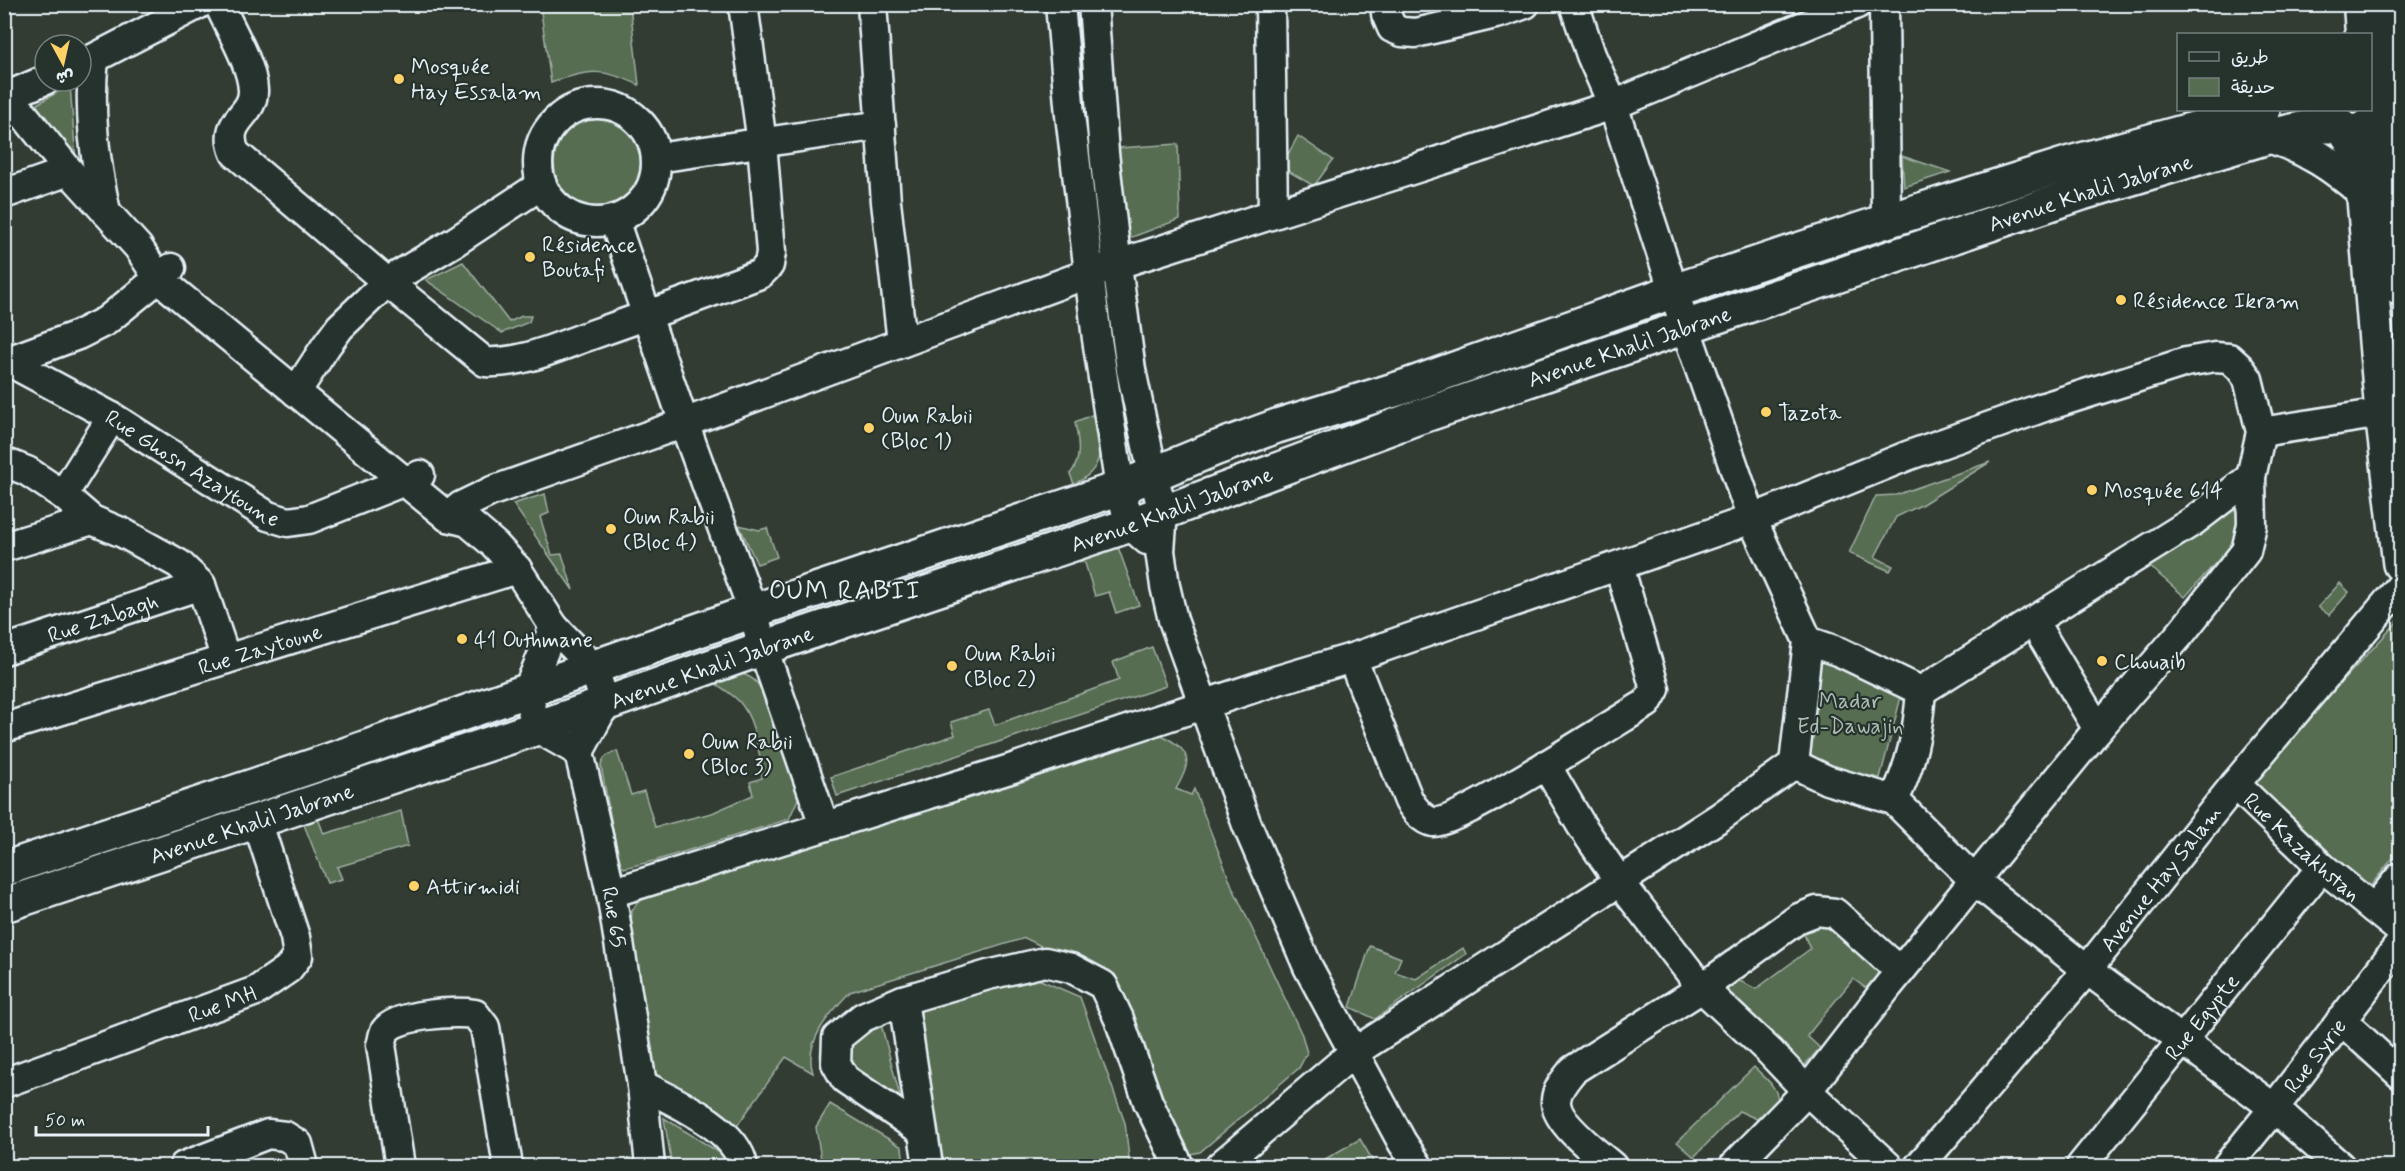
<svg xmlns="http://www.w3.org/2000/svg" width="2405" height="1171" font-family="Mynerve,'Playpen Sans Arabic',sans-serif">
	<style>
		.green { fill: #576d51; stroke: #a0afa4; stroke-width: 1.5 }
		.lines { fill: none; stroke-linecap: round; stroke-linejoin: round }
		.minor-casing { stroke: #e8f1f8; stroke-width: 33 }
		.tertiary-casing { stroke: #e8f1f8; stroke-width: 38 }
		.primary-casing { stroke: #e8f1f8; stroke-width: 38 }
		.minor { stroke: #26332d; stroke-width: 28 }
		.tertiary { stroke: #26332d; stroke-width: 33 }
		.primary { stroke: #26332d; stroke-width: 33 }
		.poi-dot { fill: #ffd166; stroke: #26332d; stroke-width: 2 }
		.labels { text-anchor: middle; stroke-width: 4.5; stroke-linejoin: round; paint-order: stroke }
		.poi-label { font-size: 22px; fill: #e8f1f8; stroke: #26332d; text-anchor: start }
		.street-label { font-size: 22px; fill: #e8f1f8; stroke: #26332d }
		.park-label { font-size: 22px; fill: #aebcb5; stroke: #26332d }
		.quarter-label { font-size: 26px; letter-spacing: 1.5px; fill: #e8f1f8; stroke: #26332d }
	</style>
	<rect width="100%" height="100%" fill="#323c33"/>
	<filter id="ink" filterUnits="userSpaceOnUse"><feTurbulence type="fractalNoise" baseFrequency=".0167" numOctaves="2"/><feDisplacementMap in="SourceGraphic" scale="12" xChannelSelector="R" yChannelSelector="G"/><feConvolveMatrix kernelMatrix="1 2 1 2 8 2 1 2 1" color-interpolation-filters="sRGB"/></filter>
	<g filter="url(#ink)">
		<g class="green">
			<path d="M571 4 630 5 639 85C603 68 588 69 551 83L540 5 547 8Z"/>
			<polygon points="70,85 76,161 37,113 37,104"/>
			<circle cx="598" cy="163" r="44"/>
			<polygon points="1298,136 1333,160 1314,186 1281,167"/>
			<polygon points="1178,144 1180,219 1127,239 1119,198 1118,148"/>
			<polygon points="1902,156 1950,172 1904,187"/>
			<polygon points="463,262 509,322 522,316 531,316 529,322 502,333 426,280"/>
			<path d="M1094 414C1100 445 1108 468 1074 484L1070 474C1083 459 1078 439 1075 422Z"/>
			<polygon points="1990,462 1921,505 1896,517 1875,557 1893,566 1890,571 1849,553 1876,496 1896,495"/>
			<polygon points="545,494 549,513 540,517 552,555 562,554 573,590 513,504"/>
			<polygon points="2238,500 2238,534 2228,549 2185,597 2147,564"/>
			<polygon points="739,525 759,530 767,528 777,557 757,564"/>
			<polygon points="1113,543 1118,547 1139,605 1116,613 1109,592 1095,596 1085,563 1061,556"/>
			<polygon points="2340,583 2349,592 2329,615 2318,607"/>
			<polygon points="2400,619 2400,849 2368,889 2247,784"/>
			<polygon points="1152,647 1166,686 837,796 831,777 955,735 951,722 989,710 995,725 1119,680 1113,662"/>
			<polygon points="1816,652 1903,689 1880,778 1800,763"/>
			<path d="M735 673C750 674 757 681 764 693L799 797 789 819 654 861 624 868 619 862 601 766C603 756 608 755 617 751L631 795 644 791 655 827 712 813 753 795 750 782 762 778C761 757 755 722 742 705 735 695 721 688 712 681Z"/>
			<path d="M1160 734C1191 751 1193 759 1176 789L1191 795 1194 789 1232 886 1302 1035 1307 1053 1299 1068 1200 1152 1185 1155 1094 972 1025 938 850 992C830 1013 803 1042 813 1073L786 1057 734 1130 655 1079 634 952 631 925 632 911 637 903 648 896Z"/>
			<polygon points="401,811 408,846 337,867 342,879 327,883 303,822 317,816 324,834"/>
			<path d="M1822 926 1833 927 1885 966 1866 988 1853 979 1807 1036 1820 1048 1803 1067 1722 988C1738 976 1739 981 1756 989L1810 949 1804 934 1815 927Z"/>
			<polygon points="1370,946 1401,958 1395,972 1416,979 1463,948 1466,954 1375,1019 1350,1007"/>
			<polygon points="1031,976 1080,997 1125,1123 1130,1166 936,1166 911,1006"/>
			<polygon points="880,1020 902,1104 851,1075 846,1041"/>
			<path d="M1754 1067C1763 1076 1777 1086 1778 1100L1759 1120 1739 1111 1694 1157 1677 1142Z"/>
			<polygon points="830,1104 902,1147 904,1166 822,1166 816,1127"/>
			<polygon points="664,1118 725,1156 727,1166 672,1166"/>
			<polygon points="1360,1139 1376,1166 1313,1166"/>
		</g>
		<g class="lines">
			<defs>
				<g id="minor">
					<path d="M219 4C230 29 252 64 253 90 254 117 221 119 235 153L387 282 485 362C522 364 557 347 591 335 648 315 704 295 760 274L769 265 771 252 762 143 743 4"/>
					<polyline points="872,4 886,202 902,342"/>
					<polyline points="1060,4 1070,115 1097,339 1120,488 1130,525 1147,540"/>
					<polyline points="1093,4 1104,153 1117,266 1131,370 1153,474 1163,512 1160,551 1165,586 1173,620 1247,825 1308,967 1402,1142 1418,1166"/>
					<polyline points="1270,4 1273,214"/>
					<polyline points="1386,4 1386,14 1392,28 1402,32 1416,33 1500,13 1525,4"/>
					<polyline points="1574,4 1591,55 1613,105 1685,326 1752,519 1808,641 1794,764 1827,780 1894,800"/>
					<polyline points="1884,4 1886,221"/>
					<polyline points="2358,4 2360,34"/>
					<polyline points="2381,7 2382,76"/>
					<path d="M94 59C88 110 95 161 106 212"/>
					<polyline points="81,65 199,4"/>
					<path id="s1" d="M4 90 69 171 138 247 159 279 448 517 468 522 495 545 517 569 554 627 594 668 605 704 579 752 611 893 642 1085 650 1166"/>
					<polyline points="10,95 45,80"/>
					<circle cx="597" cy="163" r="59"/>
					<polyline points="657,158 881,125"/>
					<polyline points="4,194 69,171"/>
					<polyline points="614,220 684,423 753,611 763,648 824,825"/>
					<path id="s2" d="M4 359 112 417 268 516 288 522 309 519 420 475"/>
					<polyline points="8,361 78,335 106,321 171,268"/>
					<polyline points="296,392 326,346 340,327 387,282 456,241 541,185"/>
					<polyline points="2261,432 2382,413"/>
					<polyline points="4,462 27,471 63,495 92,520 123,533 179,564 201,585 226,659"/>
					<polyline points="63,495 112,417"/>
					<polyline points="448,517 461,506 492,491 684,423 1090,273 1613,105 1857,4"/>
					<polyline points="4,547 92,520"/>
					<polyline points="2033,621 2098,729"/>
					<polyline points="554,627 527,692 537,728 579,752"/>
					<path d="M1808 641 1840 652 1921 691C1918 731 1912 763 1894 800L1975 881 2087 970 2274 1108 2340 1166"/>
					<path id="s3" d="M4 650 201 585"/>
					<path d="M1352 658 1409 801C1415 810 1422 820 1433 822 1456 825 1617 721 1647 703L1655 689 1619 566"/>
					<polyline points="1921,691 2195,520 2251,477"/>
					<path id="s4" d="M4 728 517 569"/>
					<polyline points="1546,765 1581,825 1619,881 1702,988 1770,1052 1807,1091 1888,1166"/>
					<path id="s5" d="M2235 784 2322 867 2400 930"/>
					<polyline points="611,893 1010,769 1278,680 1352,658 1752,519 1907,456 2044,407 2186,362 2215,357 2229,358 2240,368 2248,379 2261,432 2251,477 2252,525 2246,551 2182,632 2098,729 1889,985 1807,1091 1734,1166"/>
					<polyline points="2374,909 2400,877"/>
					<polyline points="903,1000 928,1166"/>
					<polyline points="2341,1020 2400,1074"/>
					<path id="s6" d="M4 1083 256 991 288 969 298 956 295 937 257 821"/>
					<path d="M642 1085C673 1101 737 1128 743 1166"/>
					<polyline points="922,1131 845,1079 836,1063 837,1038 863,1017 903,1000 988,975 1045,962 1071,968 1103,985 1119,1019 1148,1102 1179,1166"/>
					<polyline points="184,1166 268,1134 285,1136 298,1144 304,1166"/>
					<path d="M400 1166 381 1045C383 1041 383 1034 385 1031 396 1014 457 1011 475 1014L485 1027 508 1166"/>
					<polyline points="1220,1166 1353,1053 1720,817 1794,764"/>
					<path d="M1612 1166C1597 1153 1557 1124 1556 1103 1555 1090 1566 1079 1573 1070L1702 988 1799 918 1817 911 1835 913 1900 971"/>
					<path id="s7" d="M1919 1166 2087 970 2235 784 2400 587"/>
					<path id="s8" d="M2081 1166 2322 867"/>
					<path id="s9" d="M2227 1166 2274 1108 2400 944"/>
				</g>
				<g id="tertiary">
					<polyline points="2388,113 2383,143 2383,158 2400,288"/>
					<polyline points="2342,127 2354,145 2362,175 2382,413 2400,564"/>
				</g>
				<g id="primary">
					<polyline points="2381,9 2400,41"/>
					<path d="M2329 110C2359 168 2405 92 2370 69"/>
					<path d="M2271 136C2307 148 2335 166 2364 192"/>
					<polyline points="4,869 322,763 753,611 1120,488 1214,449 1277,426 1404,387 1674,291 1886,221 2067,164 2263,110"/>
					<path id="s10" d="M4 905 537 728 763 648 1130 525 1416 418 2082 193 2271 136 2313 126H2341"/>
				</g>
			</defs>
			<use href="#minor" class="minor-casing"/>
			<use href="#tertiary" class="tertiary-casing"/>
			<use href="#primary" class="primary-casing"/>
			<use href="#minor" class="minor"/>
			<use href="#tertiary" class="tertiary"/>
			<use href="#primary" class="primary"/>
		</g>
	</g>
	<g class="poi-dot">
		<circle cx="399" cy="79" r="6"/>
		<circle cx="530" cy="257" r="6"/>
		<circle cx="2121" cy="300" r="6"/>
		<circle cx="1766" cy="412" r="6"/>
		<circle cx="869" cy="428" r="6"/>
		<circle cx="2092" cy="490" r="6"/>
		<circle cx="611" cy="529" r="6"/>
		<circle cx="462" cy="639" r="6"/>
		<circle cx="2102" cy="661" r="6"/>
		<circle cx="952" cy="666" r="6"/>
		<circle cx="689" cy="754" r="6"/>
		<circle cx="414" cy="886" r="6"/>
	</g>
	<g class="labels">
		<g class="poi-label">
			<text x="411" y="74">Mosquée<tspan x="411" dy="25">Hay Essalam</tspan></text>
			<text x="542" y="252">Résidence<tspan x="542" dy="25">Boutafi</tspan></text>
			<text x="2133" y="308">Résidence Ikram</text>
			<text x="1778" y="420">Tazota</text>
			<text x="881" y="423">Oum Rabii<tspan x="881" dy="25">(Bloc 1)</tspan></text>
			<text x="2104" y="498">Mosquée 614</text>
			<text x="623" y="524">Oum Rabii<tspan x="623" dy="25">(Bloc 4)</tspan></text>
			<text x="474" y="647">41 Outhmane</text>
			<text x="964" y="661">Oum Rabii<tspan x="964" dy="25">(Bloc 2)</tspan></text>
			<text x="2114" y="669">Chouaib</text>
			<text x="701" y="749">Oum Rabii<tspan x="701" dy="25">(Bloc 3)</tspan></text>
			<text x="426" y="894">Attirmidi</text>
		</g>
		<g class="street-label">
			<text dy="8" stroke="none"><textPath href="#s10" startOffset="2205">Avenue Khalil Jabrane</textPath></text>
			<text dy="8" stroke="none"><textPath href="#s10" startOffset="1719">Avenue Khalil Jabrane</textPath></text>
			<text dy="8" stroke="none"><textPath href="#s2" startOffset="218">Rue Ghosn Azaytoune</textPath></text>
			<text dy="8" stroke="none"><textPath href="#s10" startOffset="1233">Avenue Khalil Jabrane</textPath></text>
			<text dy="8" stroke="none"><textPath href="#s3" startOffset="104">Rue Zabagh</textPath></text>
			<text dy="8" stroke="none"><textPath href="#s4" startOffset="268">Rue Zaytoune</textPath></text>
			<text dy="8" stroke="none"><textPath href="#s10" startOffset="747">Avenue Khalil Jabrane</textPath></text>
			<text dy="8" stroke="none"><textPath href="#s10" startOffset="261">Avenue Khalil Jabrane</textPath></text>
			<text dy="8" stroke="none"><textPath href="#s5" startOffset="92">Rue Kazakhstan</textPath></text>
			<text dy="8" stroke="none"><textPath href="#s7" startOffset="376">Avenue Hay Salam</textPath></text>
			<text dy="8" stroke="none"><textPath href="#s1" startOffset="1095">Rue 65</textPath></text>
			<text dy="8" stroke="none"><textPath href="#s6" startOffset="232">Rue MH</textPath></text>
			<text dy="8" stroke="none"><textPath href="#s8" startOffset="192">Rue Egypte</textPath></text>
			<text dy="8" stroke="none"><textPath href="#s9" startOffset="141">Rue Syrie</textPath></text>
		</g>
		<g class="park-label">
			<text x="1850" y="708">Madar<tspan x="1850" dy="25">Ed-Dawajin</tspan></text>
		</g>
		<g class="quarter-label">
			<text x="845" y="599">OUM RABII</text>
		</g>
	</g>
	<rect width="2405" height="1171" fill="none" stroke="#26332d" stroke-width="24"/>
	<rect x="12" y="12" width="2381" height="1147" fill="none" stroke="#e8f1f8" stroke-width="2" filter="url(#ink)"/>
	<rect x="2177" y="33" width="195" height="78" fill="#26332d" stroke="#747f7e" stroke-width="1.5"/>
	<rect x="2189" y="52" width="30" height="9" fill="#26332d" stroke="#747f7e" stroke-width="1.5"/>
	<text x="2231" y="63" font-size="18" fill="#e8f1f8">طريق</text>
	<rect x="2189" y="78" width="30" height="18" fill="#576d51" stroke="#747f7e" stroke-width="1.5"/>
	<text x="2231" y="93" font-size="18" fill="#e8f1f8">حديقة</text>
	<g transform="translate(63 63) rotate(172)"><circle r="28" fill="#26332d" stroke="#747f7e" stroke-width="1.5"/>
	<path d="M0-4.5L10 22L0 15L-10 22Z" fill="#ffd166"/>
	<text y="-9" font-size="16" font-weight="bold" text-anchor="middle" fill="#e8f1f8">ش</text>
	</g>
	<path d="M36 1126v9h172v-9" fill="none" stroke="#e8f1f8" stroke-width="3"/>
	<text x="45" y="1126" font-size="18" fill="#e8f1f8" stroke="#26332d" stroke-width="4.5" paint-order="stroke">50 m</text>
</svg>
